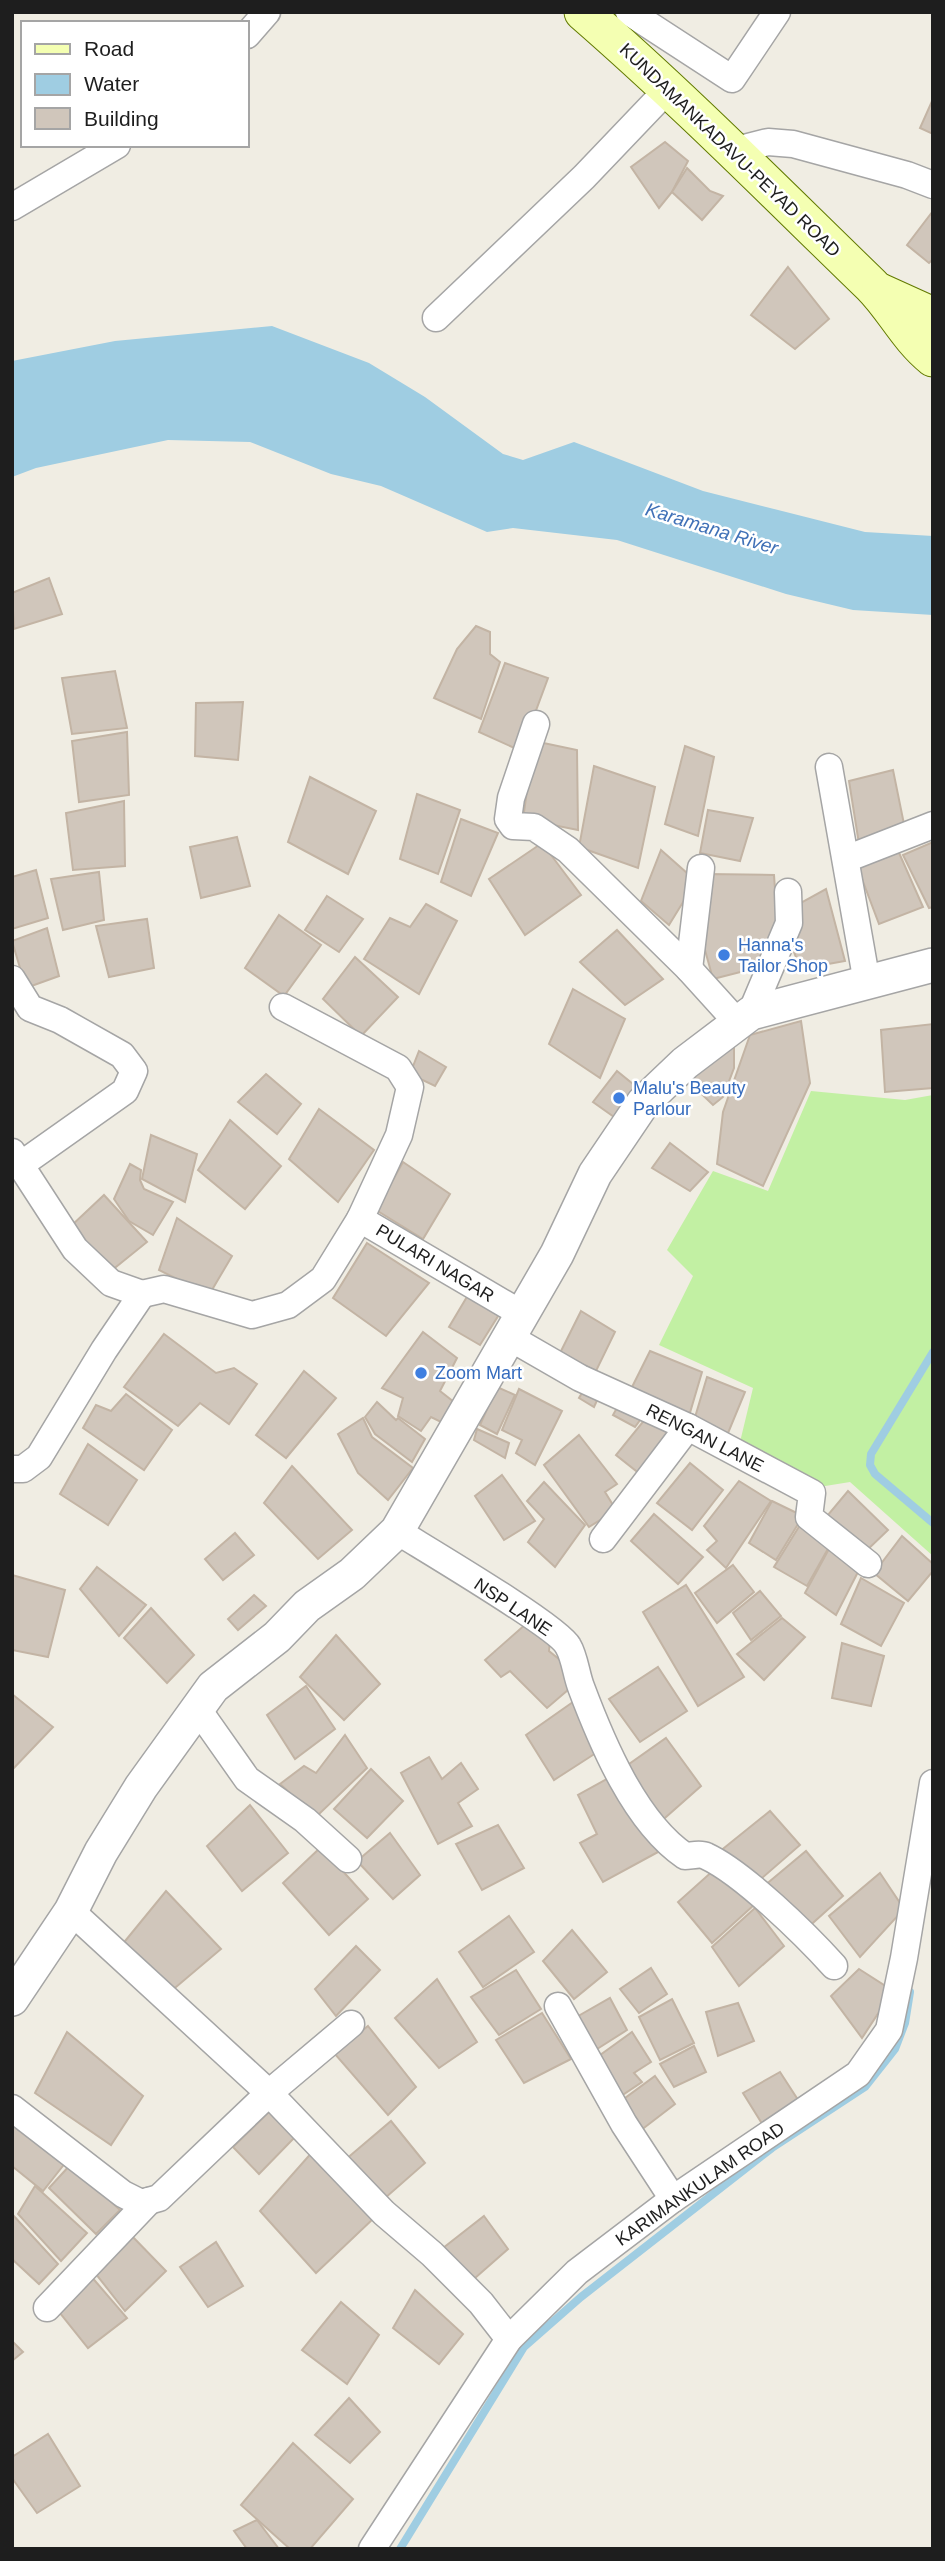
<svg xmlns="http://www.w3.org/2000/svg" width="945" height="2561" font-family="Arial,sans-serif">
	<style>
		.grass { fill: #c2f0a3 }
		.water { fill: #9fcde2 }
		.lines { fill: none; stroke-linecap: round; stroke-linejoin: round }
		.stream { stroke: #9fcde2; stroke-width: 8 }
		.building { fill: #d0c6bb; stroke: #c3b4a4; stroke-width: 2 }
		.minor-casing { stroke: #a5a5a5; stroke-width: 29 }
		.tertiary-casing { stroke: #a5a5a5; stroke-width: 36 }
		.secondary-casing { stroke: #627a00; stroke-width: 39 }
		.minor { stroke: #fff; stroke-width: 26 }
		.tertiary { stroke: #fff; stroke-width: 33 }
		.secondary { stroke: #f4ffb2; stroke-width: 37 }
		.shop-dot { fill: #3f7fe0; stroke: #fff; stroke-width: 2.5 }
		.labels { text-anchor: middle; stroke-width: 5; stroke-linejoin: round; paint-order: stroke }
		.street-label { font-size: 18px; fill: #1e1e1e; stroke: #fff }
		.shop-label { font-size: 18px; fill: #366cbe; stroke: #fff; text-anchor: start }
		.water-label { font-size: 19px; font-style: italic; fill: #4071b7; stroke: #fff }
	</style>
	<rect width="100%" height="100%" fill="#f0ede3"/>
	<polygon class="grass" points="811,1091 905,1100 933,1095 933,1556 850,1482 819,1487 740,1442 753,1388 659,1345 693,1276 667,1250 713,1171 768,1191"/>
	<polygon class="water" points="272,326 369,363 425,397 503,454 523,460 574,442 703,491 865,532 933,536 933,615 853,610 786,594 617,540 513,528 487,532 381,486 331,474 250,442 168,440 36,468 12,477 12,361 115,341"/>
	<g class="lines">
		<g class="stream">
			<polyline points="933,1352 871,1454 870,1465 875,1474 933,1523"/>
			<polyline points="400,2549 524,2347 581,2297 772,2148 865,2087 895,2049 905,2023 910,1992"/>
		</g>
	</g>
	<g class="building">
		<polygon points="933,99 933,134 920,128"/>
		<polygon points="665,142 688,161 672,192 659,208 631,167"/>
		<polygon points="687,168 710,191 723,196 702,220 672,192"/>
		<polygon points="933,211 933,259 929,263 907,245"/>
		<polygon points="788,267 829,319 795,349 751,315"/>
		<polygon points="49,578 62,614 14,629 12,593"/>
		<polygon points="476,626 490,632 490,654 500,662 481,719 434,698 457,649"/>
		<polygon points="505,663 548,678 521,751 479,732"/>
		<polygon points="115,671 127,728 72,734 62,678"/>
		<polygon points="243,702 238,760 195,756 196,703"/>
		<polygon points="127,732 129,795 79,802 72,741"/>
		<polygon points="534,741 577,750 578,830 523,819"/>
		<polygon points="685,746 714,757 698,836 665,824"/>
		<polygon points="594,766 655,787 638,868 579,847"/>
		<polygon points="893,770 905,829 859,844 849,781"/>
		<polygon points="310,777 376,811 348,874 288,842"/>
		<polygon points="417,794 460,810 438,874 400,859"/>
		<polygon points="124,801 125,866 73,870 66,813"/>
		<polygon points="708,810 753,818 740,861 700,853"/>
		<polygon points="461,819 498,833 471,896 441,882"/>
		<polygon points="237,837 250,886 201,898 190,847"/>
		<polygon points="933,842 933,907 929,908 903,855"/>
		<polygon points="542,843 581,895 525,935 489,879"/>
		<polygon points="896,846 923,907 879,924 856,863"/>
		<polygon points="661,850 696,881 669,925 641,901"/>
		<polygon points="36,870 48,918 12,929 12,877"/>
		<polygon points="99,872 104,920 63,930 51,879"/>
		<polygon points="707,874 774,875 778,933 764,966 713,979 700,932"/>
		<polygon points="826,889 845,961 800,969 792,946 795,906"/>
		<polygon points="327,896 363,919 339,952 305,930"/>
		<polygon points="426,904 457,921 419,994 364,959 390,918 410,927"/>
		<polygon points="279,915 321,945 284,996 245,968"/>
		<polygon points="147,919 154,968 109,977 96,926"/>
		<polygon points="47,928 59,976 26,988 12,941"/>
		<polygon points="617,930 663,979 625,1005 580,962"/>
		<polygon points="355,957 398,997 361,1036 323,999"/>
		<polygon points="573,989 625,1019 600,1078 549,1044"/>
		<polygon points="801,1021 810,1083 763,1186 717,1164 723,1112 750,1035"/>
		<polygon points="933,1024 933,1088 885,1092 881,1030"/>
		<polygon points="734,1046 734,1068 723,1097 713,1105 690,1083 703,1065"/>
		<polygon points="419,1051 446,1067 435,1086 410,1074"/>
		<polygon points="617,1071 644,1093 621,1122 593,1102"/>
		<polygon points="266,1074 301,1104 277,1134 238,1102"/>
		<polygon points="319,1109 374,1150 338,1202 289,1159"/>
		<polygon points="230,1120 281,1166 245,1209 198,1170"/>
		<polygon points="151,1135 197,1154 185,1202 142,1179"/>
		<polygon points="670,1143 708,1172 690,1191 652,1168"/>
		<polygon points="403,1162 450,1194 423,1239 376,1210"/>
		<polygon points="130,1164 141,1170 140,1180 144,1189 173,1202 153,1235 129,1221 114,1199"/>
		<polygon points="104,1195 147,1242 111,1271 71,1226"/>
		<polygon points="177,1218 232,1256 209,1295 159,1270"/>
		<polygon points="367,1243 429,1283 386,1336 333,1298"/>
		<polygon points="468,1295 500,1313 480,1345 449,1327"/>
		<polygon points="581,1311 615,1332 596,1371 560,1353"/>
		<polygon points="423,1332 457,1358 440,1391 454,1402 443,1423 431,1417 421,1431 398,1416 403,1398 382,1388"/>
		<polygon points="164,1334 216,1373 234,1368 257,1384 229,1424 200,1403 178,1426 124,1387"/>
		<polygon points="650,1351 702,1372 689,1416 631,1389"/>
		<polygon points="304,1371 336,1398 286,1458 256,1435"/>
		<polygon points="707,1377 745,1392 726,1438 693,1424"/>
		<polygon points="586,1386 600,1394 594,1407 579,1398"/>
		<polygon points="497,1387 515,1395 497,1434 480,1425"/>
		<polygon points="519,1389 562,1411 535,1465 516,1453 522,1440 502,1430"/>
		<polygon points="126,1394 172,1430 144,1470 83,1428 96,1405 111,1411"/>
		<polygon points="377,1402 396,1420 398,1418 425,1439 412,1462 375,1434 365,1417"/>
		<polygon points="619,1404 643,1416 635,1427 613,1415"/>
		<polygon points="363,1418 372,1437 413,1468 388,1500 358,1473 338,1434"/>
		<polygon points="646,1418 677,1436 645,1478 616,1455"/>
		<polygon points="477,1429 509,1443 505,1458 474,1440"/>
		<polygon points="579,1435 617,1484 605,1492 616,1510 589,1527 544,1465"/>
		<polygon points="88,1444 137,1480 108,1525 60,1494"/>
		<polygon points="690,1463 723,1490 692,1530 657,1503"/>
		<polygon points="292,1466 352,1530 318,1559 264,1503"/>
		<polygon points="502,1475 535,1521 504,1540 475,1496"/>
		<polygon points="739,1481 771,1501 726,1568 707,1550 717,1541 704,1526"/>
		<polygon points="544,1482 585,1525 555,1567 528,1542 544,1519 527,1501"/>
		<polygon points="848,1491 888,1530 862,1555 822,1522"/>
		<polygon points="772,1501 803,1516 776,1560 749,1543"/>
		<polygon points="654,1514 703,1557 678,1584 631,1541"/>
		<polygon points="800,1525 829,1547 807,1586 774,1567"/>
		<polygon points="235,1533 254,1555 223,1580 205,1559"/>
		<polygon points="902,1536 933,1564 933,1571 908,1601 874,1573"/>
		<polygon points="830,1547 860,1568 836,1615 805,1593"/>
		<polygon points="733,1565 754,1592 717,1623 695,1593"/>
		<polygon points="97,1567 146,1605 119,1636 80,1589"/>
		<polygon points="12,1575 65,1590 48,1657 12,1650"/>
		<polygon points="861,1578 904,1603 881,1646 841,1624"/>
		<polygon points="686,1585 744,1677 698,1706 643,1612"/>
		<polygon points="760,1591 781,1616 751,1640 733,1613"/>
		<polygon points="254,1595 266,1606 238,1630 228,1619"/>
		<polygon points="151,1608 194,1655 167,1683 124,1638"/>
		<polygon points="782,1618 805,1637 764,1680 737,1654"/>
		<polygon points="527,1623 550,1640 549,1651 565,1664 569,1689 547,1708 510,1671 501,1677 485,1660"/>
		<polygon points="336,1635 380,1684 344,1720 300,1677"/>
		<polygon points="842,1643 884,1656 871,1706 832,1698"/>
		<polygon points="658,1667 687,1711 640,1742 609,1699"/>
		<polygon points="306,1686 335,1729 295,1759 267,1715"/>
		<polygon points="12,1694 53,1727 12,1770"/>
		<polygon points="573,1702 596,1753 554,1780 526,1735"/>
		<polygon points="345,1735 367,1768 316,1817 280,1784 304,1766 316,1773"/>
		<polygon points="666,1738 701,1786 657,1825 622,1769"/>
		<polygon points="429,1757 442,1779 461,1763 478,1789 458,1803 472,1826 438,1844 401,1773"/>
		<polygon points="371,1769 403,1801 367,1838 334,1809"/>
		<polygon points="614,1775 658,1852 603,1882 580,1843 597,1834 578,1795"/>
		<polygon points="250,1805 288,1853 242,1891 207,1846"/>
		<polygon points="770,1811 800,1845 754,1885 719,1852"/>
		<polygon points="498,1825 524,1868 482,1890 456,1844"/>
		<polygon points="390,1833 420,1875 393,1899 357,1861"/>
		<polygon points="321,1847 368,1899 329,1935 283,1883"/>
		<polygon points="806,1851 843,1896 805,1930 764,1886"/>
		<polygon points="716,1868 754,1905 712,1943 678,1902"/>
		<polygon points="880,1873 904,1909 860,1957 829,1916"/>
		<polygon points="166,1891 221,1949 169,1993 121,1946"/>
		<polygon points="755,1908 784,1946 739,1986 712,1947"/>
		<polygon points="509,1916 534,1952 483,1987 459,1952"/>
		<polygon points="572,1930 607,1972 574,1999 543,1961"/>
		<polygon points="356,1946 380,1970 336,2016 315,1989"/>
		<polygon points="651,1968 667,1994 639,2013 620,1989"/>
		<polygon points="859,1969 887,1987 881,2009 862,2038 831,1996"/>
		<polygon points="516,1970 541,2009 499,2035 471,1997"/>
		<polygon points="437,1979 477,2042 439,2068 395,2018"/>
		<polygon points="610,1998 627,2030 594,2051 573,2019"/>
		<polygon points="672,1999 694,2043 660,2060 639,2017"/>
		<polygon points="738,2003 754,2041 718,2056 706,2012"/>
		<polygon points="542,2013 571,2059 524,2083 496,2040"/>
		<polygon points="368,2026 416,2087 388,2115 334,2053"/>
		<polygon points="67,2032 143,2096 111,2145 35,2093"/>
		<polygon points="632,2032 651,2062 634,2073 642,2082 621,2096 596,2058"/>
		<polygon points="694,2046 706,2072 674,2087 660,2064"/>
		<polygon points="780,2072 802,2106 766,2130 743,2093"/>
		<polygon points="655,2076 675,2104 640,2131 617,2104"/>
		<polygon points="271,2110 296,2136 259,2174 233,2147"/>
		<polygon points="12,2118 66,2162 43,2191 12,2166"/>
		<polygon points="391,2121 425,2163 384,2199 345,2160"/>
		<polygon points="314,2150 373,2219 316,2273 260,2211"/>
		<polygon points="71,2164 120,2210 96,2234 49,2188"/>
		<polygon points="35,2186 87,2233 61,2261 18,2214"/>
		<polygon points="12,2214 58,2264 39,2284 12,2259"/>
		<polygon points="484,2216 508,2249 474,2279 443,2248"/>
		<polygon points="129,2233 166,2271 125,2311 92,2269"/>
		<polygon points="216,2242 243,2286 208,2307 180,2267"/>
		<polygon points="90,2275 127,2318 88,2348 56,2308"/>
		<polygon points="415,2290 463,2334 439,2364 393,2328"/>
		<polygon points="341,2302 379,2335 347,2384 302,2350"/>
		<polygon points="12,2341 23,2352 12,2361"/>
		<polygon points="349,2398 380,2432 350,2463 315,2435"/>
		<polygon points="48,2434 80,2486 37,2513 12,2478 12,2457"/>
		<polygon points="293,2443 353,2499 310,2549 290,2549 241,2505"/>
		<polygon points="257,2520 279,2549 247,2549 234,2531"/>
	</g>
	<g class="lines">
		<defs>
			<g id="minor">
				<polyline points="629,12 732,79 777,12"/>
				<polyline points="247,35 267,12"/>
				<polyline points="732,151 768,142 793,144 907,175 933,185"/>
				<polyline points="12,207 117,145"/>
				<polyline points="436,318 584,177 669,88"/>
				<polyline points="536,724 511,798 508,819 513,826 534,827 568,850 689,969 737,1022"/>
				<polyline points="829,767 867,983"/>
				<polyline points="846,859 933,825"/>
				<polyline points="689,969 701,868"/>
				<polyline points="12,979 30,1008 60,1020 122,1055 134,1071 125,1091 19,1166"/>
				<polyline points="283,1007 398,1068 410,1087 399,1135 360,1219"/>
				<polyline points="751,1013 789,923 788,892"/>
				<polyline points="12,1152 75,1249 111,1283 142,1294"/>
				<polyline points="142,1294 164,1289 252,1315 288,1305 323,1279 360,1219 522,1314"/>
				<polyline points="509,1337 580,1378 688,1427 812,1493 809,1517 868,1564"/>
				<polyline points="12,1469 23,1469 39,1457 104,1350 142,1294"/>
				<path d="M397 1531C424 1548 558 1627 568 1646 575 1658 576 1674 581 1687 602 1743 635 1822 685 1856 691 1856 700 1853 706 1856 743 1873 806 1935 834 1966"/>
				<polyline points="603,1539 688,1427"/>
				<polyline points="197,1708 247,1779 305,1820 348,1859"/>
				<polyline points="71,1911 269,2093 384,2213 432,2254 481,2303 509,2339"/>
				<polyline points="558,2006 624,2124 673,2199"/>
				<polyline points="12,2108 123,2194 141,2203 159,2198 269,2093 351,2024"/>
				<polyline points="47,2308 149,2201"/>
				<polyline points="372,2549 509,2339 577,2272 673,2199 858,2074 889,2030 904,1958 933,1783"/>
			</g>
			<polyline id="tertiary" points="12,1999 71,1911 101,1852 141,1787 213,1687 277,1637 307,1606 352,1574 397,1531 557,1254 595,1174 643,1103 685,1063 751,1013 933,965"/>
			<g id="secondary">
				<path d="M583 12C683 99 776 193 871 285 894 308 907 337 933 358"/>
				<polyline points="880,292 933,316"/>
			</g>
		</defs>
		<use href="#minor" class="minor-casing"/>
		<use href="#tertiary" class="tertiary-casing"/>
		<use href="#secondary" class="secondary-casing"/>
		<use href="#minor" class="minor"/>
		<use href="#tertiary" class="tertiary"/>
		<use href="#secondary" class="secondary"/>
	</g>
	<g class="shop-dot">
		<circle cx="724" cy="955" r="7"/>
		<circle cx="619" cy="1098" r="7"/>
		<circle cx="421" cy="1373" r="7"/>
	</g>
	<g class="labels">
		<g class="street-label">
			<text transform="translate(730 150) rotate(44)" y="6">KUNDAMANKADAVU-PEYAD ROAD</text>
			<text transform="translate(435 1263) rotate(31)" y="6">PULARI NAGAR</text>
			<text transform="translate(705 1438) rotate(27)" y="6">RENGAN LANE</text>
			<text transform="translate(513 1607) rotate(34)" y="6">NSP LANE</text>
			<text transform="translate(700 2184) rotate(-35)" y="6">KARIMANKULAM ROAD</text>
		</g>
		<g class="shop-label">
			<text x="738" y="951">Hanna's<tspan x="738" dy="21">Tailor Shop</tspan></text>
			<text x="633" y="1094">Malu's Beauty<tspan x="633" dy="21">Parlour</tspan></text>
			<text x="435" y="1379">Zoom Mart</text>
		</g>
		<g class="water-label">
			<text transform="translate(712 528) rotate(17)" y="7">Karamana River</text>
		</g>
	</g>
	<rect width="945" height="2561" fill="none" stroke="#1e1e1e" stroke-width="28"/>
	<rect x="21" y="21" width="228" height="126" fill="#ffffff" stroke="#a5a5a5" stroke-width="2"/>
	<rect x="35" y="44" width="35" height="10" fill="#f4ffb2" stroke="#a5a5a5" stroke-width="2"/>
	<text x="84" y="56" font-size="21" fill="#1e1e1e">Road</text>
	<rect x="35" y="74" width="35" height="21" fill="#9fcde2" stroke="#a5a5a5" stroke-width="2"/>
	<text x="84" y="91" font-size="21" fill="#1e1e1e">Water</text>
	<rect x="35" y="108" width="35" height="21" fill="#d0c6bb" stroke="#a5a5a5" stroke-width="2"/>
	<text x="84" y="126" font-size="21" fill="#1e1e1e">Building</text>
</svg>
